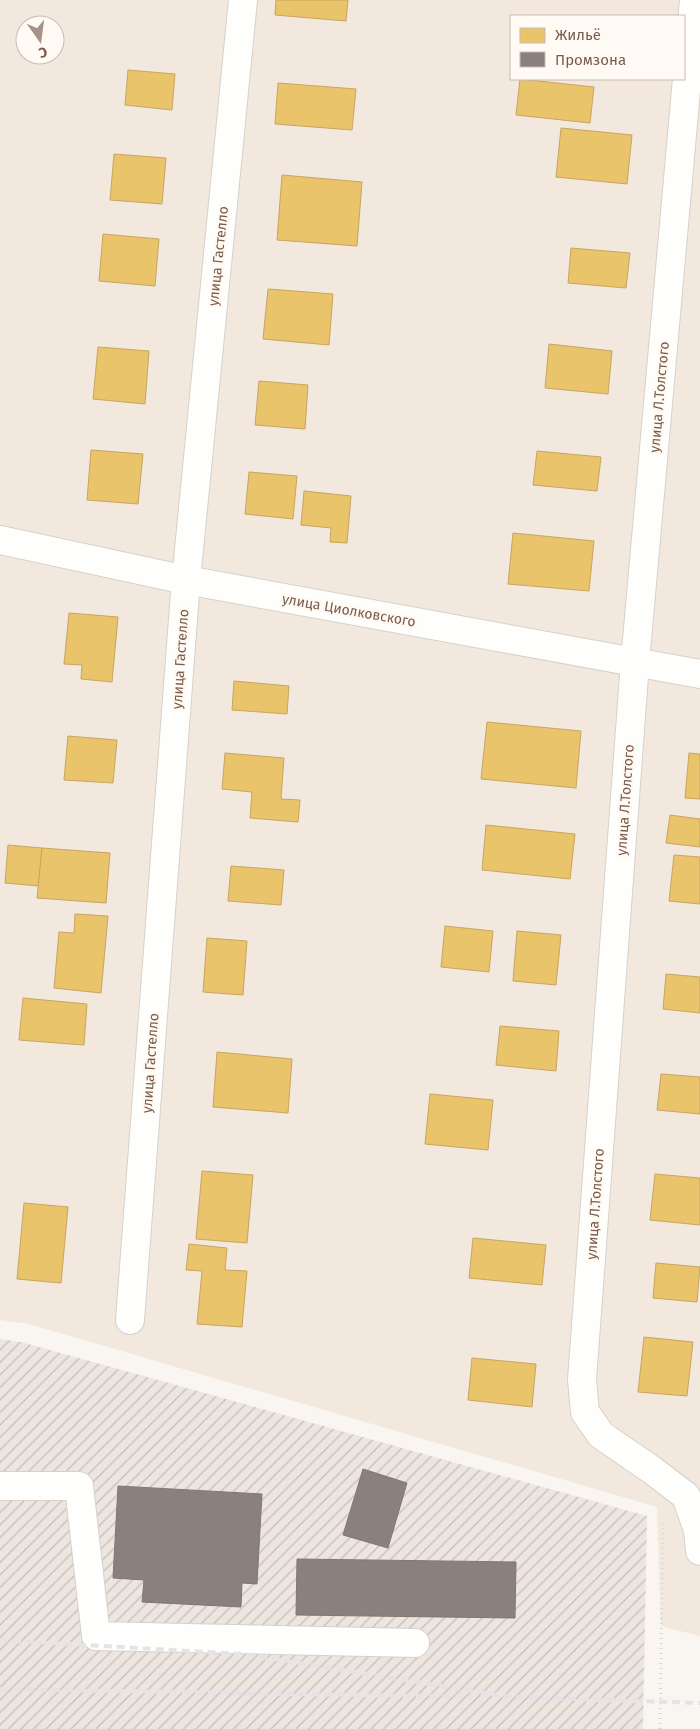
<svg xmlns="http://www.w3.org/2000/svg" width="700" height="1729" font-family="'Fira Sans',sans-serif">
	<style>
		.residential { fill: #f2e8de; fill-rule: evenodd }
		.industrial { fill: url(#industrial-furrows) }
		.homes { fill: #e9c46a; stroke: #c8a561 }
		.industry { fill: #8a817c; stroke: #85766e }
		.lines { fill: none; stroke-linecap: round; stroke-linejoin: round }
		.minor-casing { stroke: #d7d1cb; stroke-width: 30 }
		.path { stroke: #dcd5d0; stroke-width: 3; stroke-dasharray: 1 4; stroke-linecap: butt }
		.minor { stroke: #fefefd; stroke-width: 28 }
		.rail { stroke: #e6e3e7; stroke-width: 4; stroke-dasharray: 8 5; stroke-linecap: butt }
		.labels { text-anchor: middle; stroke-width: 5; stroke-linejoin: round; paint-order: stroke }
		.street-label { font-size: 14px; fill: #7a5c4d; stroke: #fffaf3 }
	</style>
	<defs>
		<pattern id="industrial-furrows" width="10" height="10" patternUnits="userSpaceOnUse" patternTransform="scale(1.25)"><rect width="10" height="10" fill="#ede5e0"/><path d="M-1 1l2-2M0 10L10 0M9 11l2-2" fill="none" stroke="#c5bdb8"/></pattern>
	</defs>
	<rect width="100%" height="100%" fill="#f9f5f0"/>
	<path class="residential" d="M0 0H700V1636L661 1626 657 1507 29 1324 0 1320ZM511 16H684V79H511ZM25 25H55V55H25Z"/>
	<polygon class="industrial" points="0,1339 21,1342 647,1516 643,1729 0,1729"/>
	<g class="homes">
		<polygon points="276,0 348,0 346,21 275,15"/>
		<polygon points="128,70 175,74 172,110 125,105"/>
		<polygon points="520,79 594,87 590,123 516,115"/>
		<polygon points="278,83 356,89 352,130 275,124"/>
		<polygon points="561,128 632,135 627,184 556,177"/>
		<polygon points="114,154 166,158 162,204 110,200"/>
		<polygon points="282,175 362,182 357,246 277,240"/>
		<polygon points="103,234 159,239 155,286 99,281"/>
		<polygon points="571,248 630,253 626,288 568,283"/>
		<polygon points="268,289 333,294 329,345 263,339"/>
		<polygon points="549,344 612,351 608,394 545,388"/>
		<polygon points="98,347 149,351 145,404 93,399"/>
		<polygon points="259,381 308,385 305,429 255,425"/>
		<polygon points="91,450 143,454 138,504 87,500"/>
		<polygon points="537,451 601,457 597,491 533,485"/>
		<polygon points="249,472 297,476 293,519 245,514"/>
		<polygon points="304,491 351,496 347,543 330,542 331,528 301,525"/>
		<polygon points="513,533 594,541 589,591 508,584"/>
		<polygon points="69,613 118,617 112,682 81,679 82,665 64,664"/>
		<polygon points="234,681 289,686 287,714 232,710"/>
		<polygon points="487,722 581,731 576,788 481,779"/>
		<polygon points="68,736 117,740 113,783 64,780"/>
		<polygon points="225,753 284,758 281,799 300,800 298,822 250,818 252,792 222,789"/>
		<polygon points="689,753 700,754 700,799 685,798"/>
		<polygon points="670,815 700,819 700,847 666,843"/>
		<polygon points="486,825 575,834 570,879 482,870"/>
		<polygon points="8,845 42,848 39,886 5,883"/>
		<polygon points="42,848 110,853 106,903 37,898"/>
		<polygon points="674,855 700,857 700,904 669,901"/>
		<polygon points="231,866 284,870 281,905 228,901"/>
		<polygon points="75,914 108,916 101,993 54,988 59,932 74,933"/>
		<polygon points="445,926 493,931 489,972 441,967"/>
		<polygon points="517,931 561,935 556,985 513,981"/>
		<polygon points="207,938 247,941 243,995 203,992"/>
		<polygon points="666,974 700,977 700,1013 663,1009"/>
		<polygon points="23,998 87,1004 84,1045 19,1040"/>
		<polygon points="500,1026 559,1031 556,1071 496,1065"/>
		<polygon points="217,1052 292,1059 288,1113 213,1107"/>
		<polygon points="661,1074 700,1077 700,1114 657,1110"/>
		<polygon points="430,1094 493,1100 488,1150 425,1144"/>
		<polygon points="202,1171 253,1175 247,1243 196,1239"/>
		<polygon points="655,1174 700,1178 700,1225 650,1220"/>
		<polygon points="24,1203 68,1207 61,1283 17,1279"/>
		<polygon points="473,1238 546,1245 542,1285 469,1278"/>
		<polygon points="189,1244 227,1248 225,1270 247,1271 242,1327 197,1324 202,1271 186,1270"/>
		<polygon points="656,1263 700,1267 697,1302 653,1298"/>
		<polygon points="644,1337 693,1342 687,1396 638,1392"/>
		<polygon points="472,1358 536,1364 532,1407 468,1400"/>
	</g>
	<g class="industry">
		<polygon points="363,1469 407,1483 388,1548 343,1535"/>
		<polygon points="118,1486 262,1494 257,1584 242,1583 241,1607 142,1602 144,1580 113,1578"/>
		<polygon points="297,1559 516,1562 515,1618 296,1615"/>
	</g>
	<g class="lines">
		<defs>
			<g id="minor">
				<polyline points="694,0 635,662 582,1380 585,1412 601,1435 652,1470 686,1496 698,1530 700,1551"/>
				<polyline points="0,540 186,580 700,674"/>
				<polyline points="130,1320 186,580 243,0"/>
				<polyline points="0,1486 79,1486 96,1636 415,1643"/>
			</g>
		</defs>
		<use href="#minor" class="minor-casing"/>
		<polyline class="path" points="660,1729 663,1522"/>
		<use href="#minor" class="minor"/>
		<g class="rail">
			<polyline points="0,1640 243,1654 510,1697 700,1703"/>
			<polyline points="0,1689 472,1697"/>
		</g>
	</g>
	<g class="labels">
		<g class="street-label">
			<text transform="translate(218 256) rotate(-84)" y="5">улица Гастелло</text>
			<text transform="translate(659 397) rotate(-85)" y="5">улица Л.Толстого</text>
			<text transform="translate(349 610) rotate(10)" y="5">улица Циолковского</text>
			<text transform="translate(180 659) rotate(-86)" y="5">улица Гастелло</text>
			<text transform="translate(625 800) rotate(-86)" y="5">улица Л.Толстого</text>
			<text transform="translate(150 1063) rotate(-86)" y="5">улица Гастелло</text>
			<text transform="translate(595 1204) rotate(-86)" y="5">улица Л.Толстого</text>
		</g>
	</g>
	<rect x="510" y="15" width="175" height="65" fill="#fffaf3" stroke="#cabbb1"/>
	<rect x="520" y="28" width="25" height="15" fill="#e9c46a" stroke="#cabbb1"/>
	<text x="555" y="40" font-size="15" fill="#7a5c4d">Жильё</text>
	<rect x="520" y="52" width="25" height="15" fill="#8a817c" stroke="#cabbb1"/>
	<text x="555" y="65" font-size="15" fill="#7a5c4d">Промзона</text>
	<g transform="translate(40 40) rotate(166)"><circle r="24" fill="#fffaf3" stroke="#cabbb1"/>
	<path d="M0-4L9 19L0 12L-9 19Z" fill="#a69286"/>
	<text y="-8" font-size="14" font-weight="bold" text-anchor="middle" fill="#7a5c4d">С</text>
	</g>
</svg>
